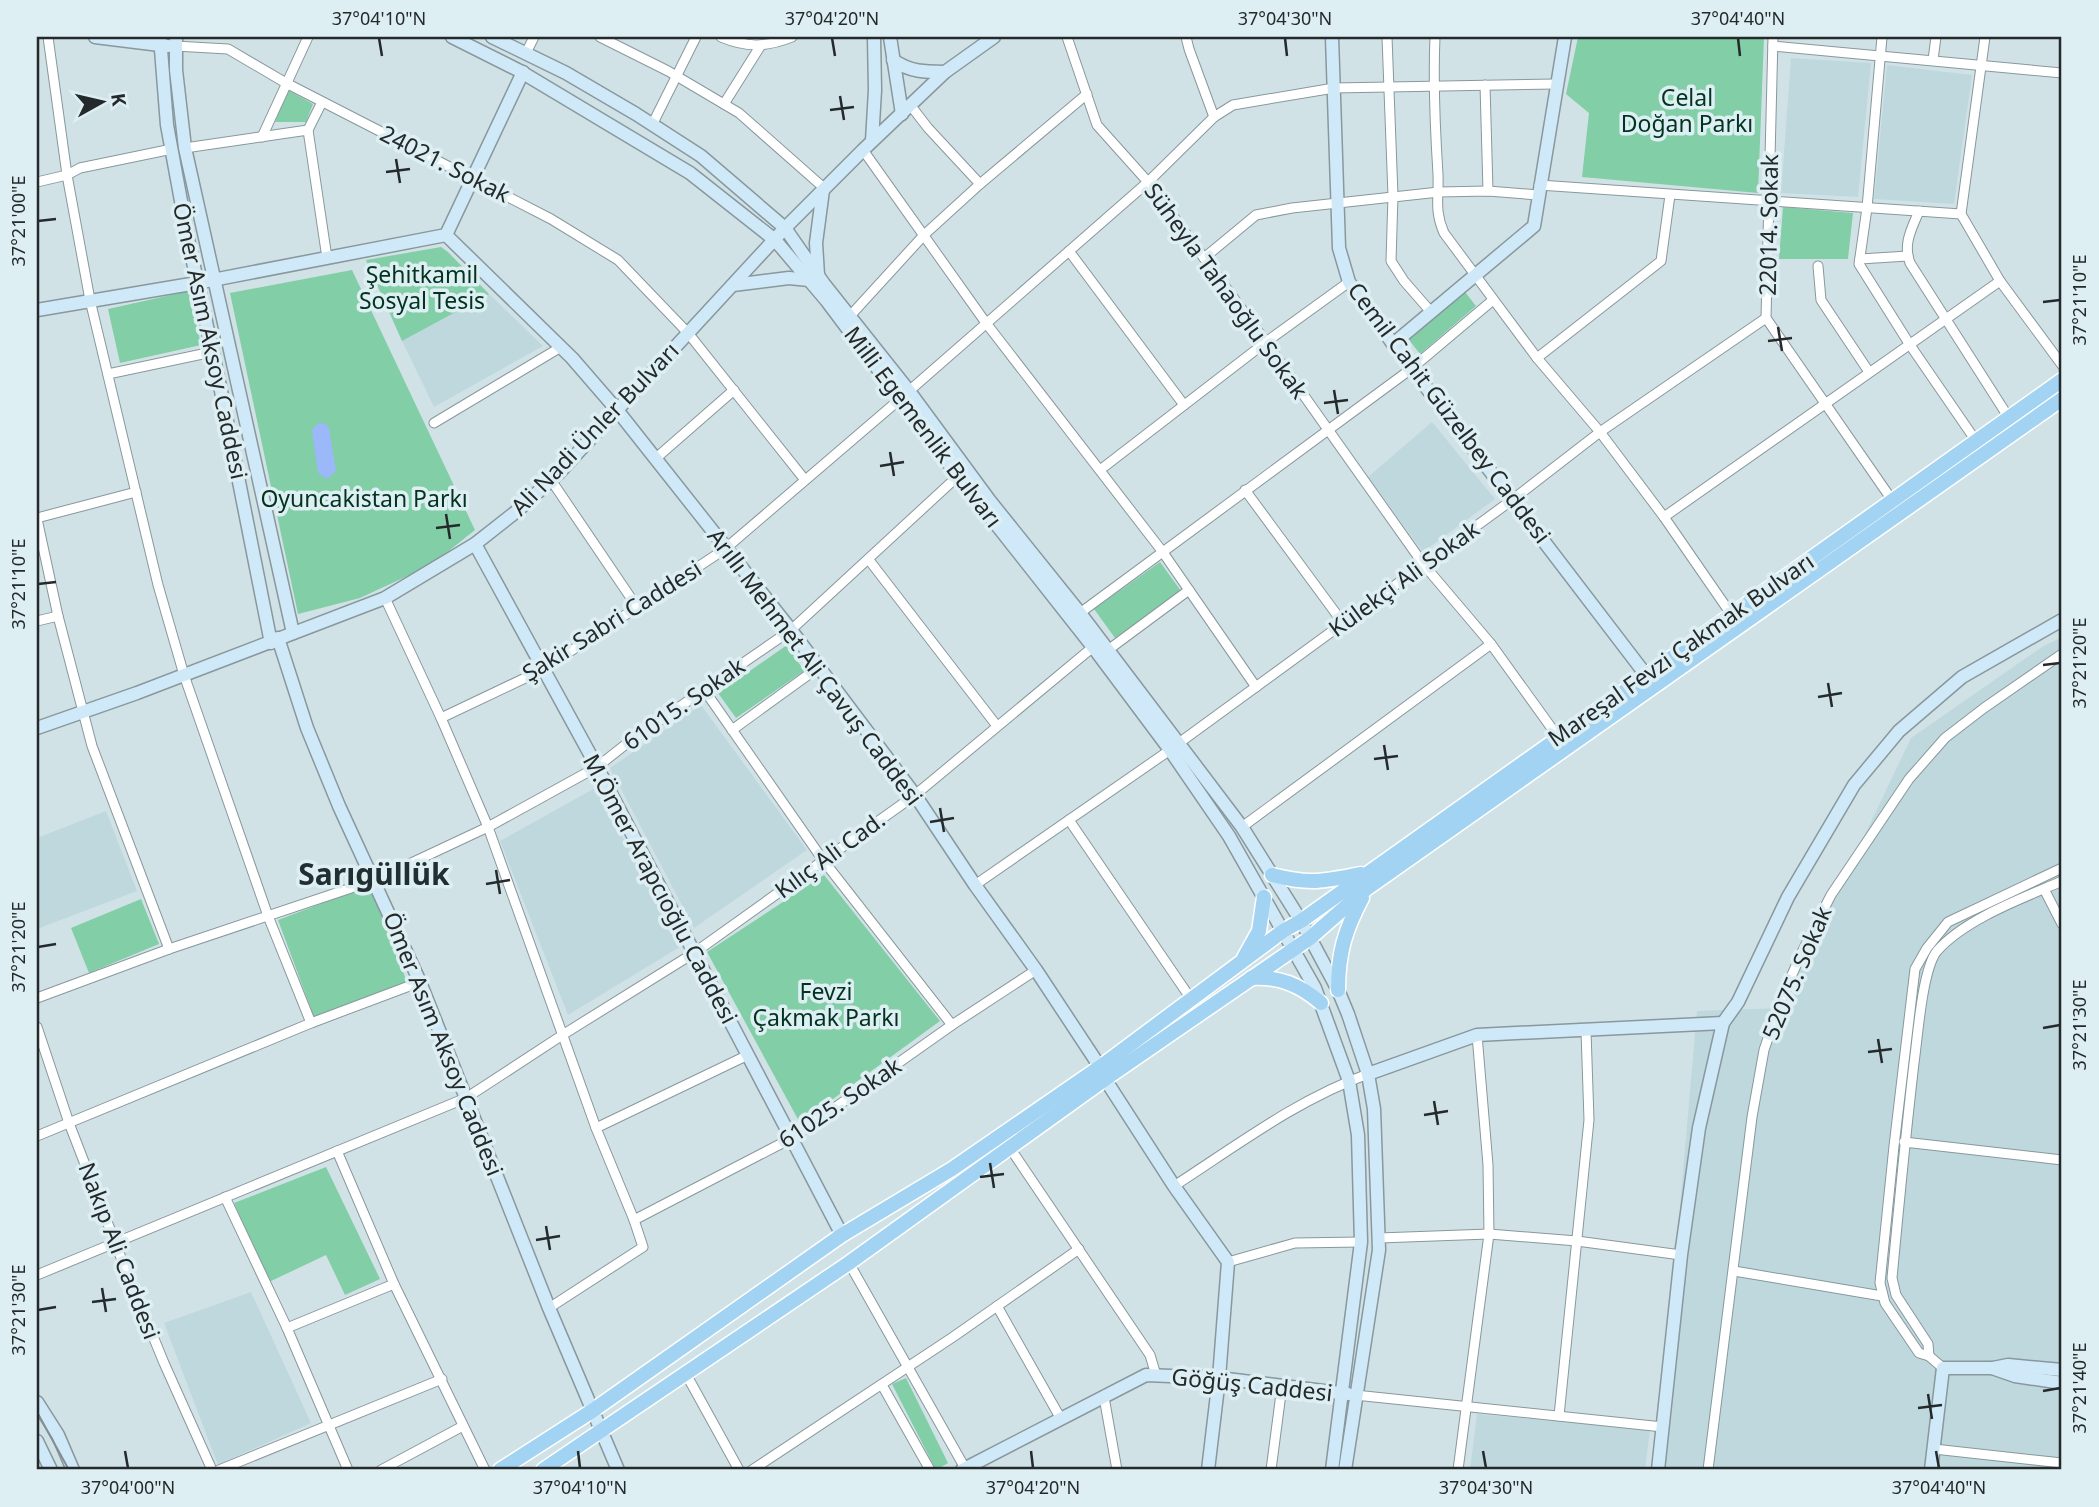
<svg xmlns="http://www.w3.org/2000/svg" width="2099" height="1507" font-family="'Noto Sans',sans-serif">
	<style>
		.built { fill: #bed8de }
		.green { fill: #82cea7 }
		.water { fill: #9bb8f8 }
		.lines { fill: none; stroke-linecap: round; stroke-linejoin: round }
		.street-casing { stroke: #88989c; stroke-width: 11 }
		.secondary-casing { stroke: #88989c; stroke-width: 15 }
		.primary-casing { stroke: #fff; stroke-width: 17 }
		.street { stroke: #fff; stroke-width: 9 }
		.secondary { stroke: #d0e9f9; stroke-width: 12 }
		.primary { stroke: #a2d3f2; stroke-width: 14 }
		.tram { stroke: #838f92; stroke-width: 2 }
		.ticks { fill: none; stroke: #242a2c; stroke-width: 2.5 }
		.labels { text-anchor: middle; stroke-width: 7; stroke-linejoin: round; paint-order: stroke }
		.park-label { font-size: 23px; fill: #02331f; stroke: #deeff3 }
		.street-label { font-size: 23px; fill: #242a2c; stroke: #deeff3 }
		.district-label { font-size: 30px; font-weight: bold; fill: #212f32; stroke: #deeff3 }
		.neatline { fill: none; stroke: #242a2c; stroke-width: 2.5 }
		.ticks-label { font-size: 18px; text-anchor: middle; fill: #242a2c }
	</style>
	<rect width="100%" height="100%" fill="#d1e2e6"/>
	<g class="built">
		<polygon points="1791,58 1871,63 1858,197 1781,193"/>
		<polygon points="1887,65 1972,75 1954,204 1874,199"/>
		<polygon points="489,294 543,346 434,407 402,341"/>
		<polygon points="1432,422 1495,499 1423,552 1368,477"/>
		<polygon points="2062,637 2062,1470 1657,1470 1697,1011 1782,1008 1911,738 2042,647"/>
		<polygon points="701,705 807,850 694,928 610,768"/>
		<polygon points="595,788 683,945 568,1015 500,841"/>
		<polygon points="106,811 137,891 37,929 37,838"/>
		<polygon points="251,1292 311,1423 218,1465 164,1323"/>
		<polygon points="1477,1414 1650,1430 1645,1470 1470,1470"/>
	</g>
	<g class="green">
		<polygon points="1578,37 1764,37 1758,193 1582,177 1589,113 1566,94"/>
		<polygon points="288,90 313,104 306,122 275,122"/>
		<polygon points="1783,207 1853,213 1848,259 1779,259"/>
		<polygon points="441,247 448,252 489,294 402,341 366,260"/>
		<polygon points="352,270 475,530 431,565 360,598 298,614 230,293"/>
		<polygon points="189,291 201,345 120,363 108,309"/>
		<polygon points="1465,292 1476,306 1420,354 1409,340"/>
		<polygon points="1160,562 1181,591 1115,638 1094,609"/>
		<polygon points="787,645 804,671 736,718 718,693"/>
		<polygon points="824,875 940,1021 800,1123 707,952"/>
		<polygon points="370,885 407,982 314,1017 278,920"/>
		<polygon points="141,899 159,944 89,973 71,928"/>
		<polygon points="326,1167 380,1279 345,1295 326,1255 269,1282 234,1203"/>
		<polygon points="906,1378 948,1463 936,1470 892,1384"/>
	</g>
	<polygon class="water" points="321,423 326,424 329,428 336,471 327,479 318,473 312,430 317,424"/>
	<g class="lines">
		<defs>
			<g id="street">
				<polyline points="48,37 67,175 90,300 158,585 184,675 268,916 311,1023"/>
				<polyline points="600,37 668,71 739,113 824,188"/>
				<path d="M721 37C747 48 767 47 792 37"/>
				<polyline points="1067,37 1097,125 1148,182 1266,342 1424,565 1491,644 1558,737"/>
				<polyline points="1186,37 1189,49 1214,117"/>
				<polyline points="1387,37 1393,196 1391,261 1404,281 1431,312"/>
				<path d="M1435 37C1433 83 1435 128 1438 174 1439 198 1434 210 1444 233L1537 358 1600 432 1664 517 1731 614"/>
				<polyline points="1773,37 1766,318 1892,500"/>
				<polyline points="1882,37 1867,208 1859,264 1910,345 1976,441"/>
				<polyline points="1985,37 1961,214 2000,281 2062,365"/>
				<polyline points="175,46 228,49 286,83 551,219 618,260 688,333 805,480"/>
				<polyline points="1773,46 2062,73"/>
				<polyline points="526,53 534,37"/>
				<polyline points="1933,60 1936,37"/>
				<polyline points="1485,85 1488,191"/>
				<polyline points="724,104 761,45"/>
				<polyline points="911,106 928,128 980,184"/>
				<polyline points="652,125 696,37"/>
				<polyline points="308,130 322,102"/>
				<polyline points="262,137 308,37"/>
				<polyline points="185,148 308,130 327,258"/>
				<polyline points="863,150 986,323 1162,551 1256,687"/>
				<polyline points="37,182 67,175 80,168 172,149"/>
				<polyline points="1539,185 1961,214"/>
				<path d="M1919 211C1911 230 1903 244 1910 263L2009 418"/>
				<polyline points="1069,251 1184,405"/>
				<polyline points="1204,258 1256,215 1292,208 1439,192 1488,191 1538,195"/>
				<polyline points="1860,259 1908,256"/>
				<polyline points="1818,266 1821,300 1869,372"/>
				<polyline points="850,316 924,235 980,184 1087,94"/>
				<polyline points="1537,358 1661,261 1670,195"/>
				<polyline points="108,374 212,352"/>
				<polyline points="909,391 1148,182 1214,117 1233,105 1334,88 1556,84"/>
				<polyline points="434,423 561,347"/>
				<polyline points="655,459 734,390"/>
				<polyline points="1100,470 1266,342 1349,282"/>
				<polyline points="551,480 637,607"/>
				<polyline points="1245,490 1343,623"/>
				<polyline points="1664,517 2000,281"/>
				<polyline points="37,518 136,492"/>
				<polyline points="37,519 58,616 92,746 169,949"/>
				<polyline points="869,560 997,726"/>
				<polyline points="385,598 441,718 488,827 596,1128 634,1220 643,1247 549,1308"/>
				<polyline points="1080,613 1411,369 1493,300"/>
				<polyline points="37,621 58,616"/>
				<polyline points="1108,650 1189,590"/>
				<polyline points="705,691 823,860 952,1025"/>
				<polyline points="441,718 542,670 725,549 900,399"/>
				<polyline points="732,730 819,667"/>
				<polyline points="1179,743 1512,500 1600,432 1766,318"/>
				<polyline points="1069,820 1191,999"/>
				<polyline points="1242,827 1491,644"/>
				<polyline points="975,885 1170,750"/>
				<polyline points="2044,889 2062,924"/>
				<polyline points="37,998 169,949 375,880 488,827 597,767 630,741 791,630 958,476"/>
				<polyline points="37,1027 69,1123 125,1268 164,1363 212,1470"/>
				<polyline points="596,1128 748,1055"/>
				<polyline points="37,1136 311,1023 420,982"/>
				<polyline points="1904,1142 2062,1160"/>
				<polyline points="1010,1148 1150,1355 1156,1375"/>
				<polyline points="337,1151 394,1284 485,1470"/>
				<path d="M1174 1186C1236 1146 1298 1099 1368 1074"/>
				<polyline points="225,1197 287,1328 348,1470"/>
				<polyline points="634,1220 792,1138 952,1025 1036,970"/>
				<polyline points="1379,1238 1489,1234 1577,1241 1681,1255"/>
				<polyline points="1228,1262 1295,1243 1361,1242"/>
				<polyline points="849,1263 965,1468"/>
				<polyline points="1734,1271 1882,1296"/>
				<polyline points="37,1275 466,1098 564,1034 694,953 915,795 1093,647"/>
				<polyline points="997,1306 1061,1419"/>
				<polyline points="287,1328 394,1284"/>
				<path d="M1929 1356 1928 1344 1896 1295 1892 1278C1899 1204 1906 1129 1915 1055 1918 1032 1923 968 1937 951 1965 919 2023 898 2062 881"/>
				<polyline points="1943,1368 1929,1356 1919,1353 1885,1303 1880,1283 1894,1146 1915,969 1927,948 1948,922 2062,868"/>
				<polyline points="686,1374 739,1470"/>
				<polyline points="882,1385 930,1470"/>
				<polyline points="1355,1395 1663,1427"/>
				<polyline points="1104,1397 1117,1470"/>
				<polyline points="1559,1416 1589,1120 1586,1031"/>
				<polyline points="1934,1449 2062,1463"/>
				<polyline points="219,1470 442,1379"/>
				<polyline points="381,1470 463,1426"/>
				<polyline points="752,1470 953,1337 1079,1249"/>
				<polyline points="1271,1470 1282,1386"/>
				<polyline points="1458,1470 1489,1234 1488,1165 1477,1035"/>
				<polyline points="1708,1470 1752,1117 1764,1050 1782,997 1803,950 1831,895 1909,779 1945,738 1984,708 2062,654"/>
			</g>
			<g id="secondary">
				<polyline points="95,37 168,46"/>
				<polyline points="160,37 167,125 188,239 221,391 271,643"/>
				<polyline points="176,37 176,70 185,148 293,633"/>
				<polyline points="452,37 518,70 690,173 775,240 826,300 958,476 1093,647 1170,750 1229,836 1315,988 1349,1081 1358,1135 1361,1242 1332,1470"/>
				<polyline points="492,37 566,73 636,114 701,156 785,228 824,284 909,391 990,501 1080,613 1242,827 1301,921 1338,990 1348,1014 1368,1074 1374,1109 1379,1250 1345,1470"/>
				<polyline points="890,37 902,114"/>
				<polyline points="1332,37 1339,248 1349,282 1393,344 1646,675"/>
				<path d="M893 60C910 72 925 72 945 72"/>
				<polyline points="872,141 875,90 874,37"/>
				<polyline points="446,235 572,358 617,410 791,630 915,795 975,885 1036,970 1100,1067"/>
				<polyline points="818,275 816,243 823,190"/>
				<polyline points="733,285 789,278 809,280"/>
				<polyline points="37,310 197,283 446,235 523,72"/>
				<polyline points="1393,344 1534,226 1565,37"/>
				<polyline points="475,544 597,767 842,1235"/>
				<polyline points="278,638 307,728 339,806 420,982 549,1308 618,1470"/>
				<polyline points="37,728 137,693 385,598 475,544 517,511 559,473 785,228 863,150 945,72 994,37"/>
				<polyline points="1368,1074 1477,1035 1723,1023"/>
				<polyline points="1105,1079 1174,1186 1228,1262 1219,1378 1208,1470"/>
				<polyline points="1993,1368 2008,1365 2062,1370"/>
				<polyline points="37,1402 58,1435 73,1470"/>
				<polyline points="37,1441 51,1470"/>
				<polyline points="962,1470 1146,1375 1219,1378 1348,1394"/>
				<polyline points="1658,1470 1681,1255 1699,1128 1723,1023 1738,1002 1788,897 1854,785 1899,731 1962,677 2062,620"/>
				<polyline points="1931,1470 1943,1368 1992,1368 2015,1376 2062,1383"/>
			</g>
			<g id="primary">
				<path d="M1272 875C1311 885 1323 881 1361 874"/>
				<polyline points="1244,958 1259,931 1264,897"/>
				<path d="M1251 978C1279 976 1300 985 1321 1003"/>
				<path d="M1338 990C1338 953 1345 930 1362 898"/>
				<polyline points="500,1470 592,1411 842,1235 952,1169 1100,1067 1283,931 1301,921 2062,380"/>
				<polyline points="543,1470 849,1263 1105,1079 1310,938 1366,889 2062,399"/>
			</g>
		</defs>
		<use href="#street" class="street-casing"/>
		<use href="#secondary" class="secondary-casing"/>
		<use href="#primary" class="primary-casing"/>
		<use href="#street" class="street"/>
		<use href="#secondary" class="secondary"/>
		<use href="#primary" class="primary"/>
		<polyline class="tram" points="37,1412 69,1470"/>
	</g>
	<path class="ticks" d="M379 38 382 56M832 38 835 56M1285 38 1287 56M1738 38 1740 56M840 96 844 120M830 110 854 107M396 159 400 183M386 172 410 169M38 221 56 219M2043 302 2060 300M1778 327 1782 351M1768 341 1792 338M1334 390 1338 414M1324 403 1348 400M890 452 894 476M880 466 904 462M446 514 450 539M436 528 460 525M38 584 56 582M2043 665 2060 663M1828 683 1832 707M1818 697 1842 693M1384 745 1388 770M1374 759 1398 756M940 808 944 832M930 822 954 818M496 870 500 894M486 884 510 880M38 947 56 944M2043 1028 2060 1025M1878 1039 1882 1063M1868 1052 1892 1049M1434 1101 1438 1125M1424 1115 1448 1111M990 1163 994 1188M980 1177 1004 1174M546 1226 550 1250M536 1240 560 1236M102 1288 106 1312M92 1302 116 1299M38 1310 56 1307M2043 1391 2060 1388M1928 1394 1932 1419M1918 1408 1942 1405M125 1451 128 1468M578 1451 580 1468M1031 1451 1033 1468M1483 1451 1486 1468M1936 1451 1939 1468"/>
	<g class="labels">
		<g class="park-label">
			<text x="1687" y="106">Celal<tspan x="1687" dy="26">Doğan Parkı</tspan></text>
			<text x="422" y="283">Şehitkamil<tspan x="422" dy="26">Sosyal Tesis</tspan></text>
			<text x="364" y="507">Oyuncakistan Parkı</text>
			<text x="826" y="1000">Fevzi<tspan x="826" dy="26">Çakmak Parkı</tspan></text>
		</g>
		<g class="street-label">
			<text transform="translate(445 164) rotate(27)" y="8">24021. Sokak</text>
			<text transform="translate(1769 225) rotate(-89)" y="8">22014. Sokak</text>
			<text transform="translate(1226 291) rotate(54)" y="8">Süheyla Tahaoğlu Sokak</text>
			<text transform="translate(210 341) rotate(78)" y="8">Ömer Asım Aksoy Caddesi</text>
			<text transform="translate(1449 413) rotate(53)" y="8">Cemil Cahit Güzelbey Caddesi</text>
			<text transform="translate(923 427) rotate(53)" y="8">Milli Egemenlik Bulvarı</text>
			<text transform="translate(595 429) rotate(-46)" y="8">Ali Nadi Ünler Bulvarı</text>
			<text transform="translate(1404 579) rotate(-36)" y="8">Külekçi Ali Sokak</text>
			<text transform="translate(612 621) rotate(-32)" y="8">Şakir Sabri Caddesi</text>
			<text transform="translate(1681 650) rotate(-35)" y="8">Mareşal Fevzi Çakmak Bulvarı</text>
			<text transform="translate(815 667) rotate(53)" y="8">Arıllı Mehmet Ali Çavuş Caddesi</text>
			<text transform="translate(684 704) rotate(-35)" y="8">61015. Sokak</text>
			<text transform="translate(830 855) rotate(-36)" y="8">Kılıç Ali Cad.</text>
			<text transform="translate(660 889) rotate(62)" y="8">M.Ömer Arapcıoğlu Caddesi</text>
			<text transform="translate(1797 973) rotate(-67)" y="8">52075. Sokak</text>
			<text transform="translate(443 1044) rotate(68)" y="8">Ömer Asım Aksoy Caddesi</text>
			<text transform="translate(840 1103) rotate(-34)" y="8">61025. Sokak</text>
			<text transform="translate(119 1251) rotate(69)" y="8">Nakıp Ali Caddesi</text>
			<text transform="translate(1252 1385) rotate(6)" y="8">Göğüş Caddesi</text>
		</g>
		<g class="district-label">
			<text x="374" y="885">Sarıgüllük</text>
		</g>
	</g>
	<rect width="2099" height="1507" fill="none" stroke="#deeff3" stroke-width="77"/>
	<g transform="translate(102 102) rotate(82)" stroke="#deeff3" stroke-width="5" paint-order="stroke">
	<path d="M0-5L12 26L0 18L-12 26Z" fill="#242a2c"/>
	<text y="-10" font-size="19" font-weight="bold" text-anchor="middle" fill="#242a2c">K</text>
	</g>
	<rect x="38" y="38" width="2022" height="1430" class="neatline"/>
	<g class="ticks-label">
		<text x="379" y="25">37°04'10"N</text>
		<text x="832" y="25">37°04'20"N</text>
		<text x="1285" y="25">37°04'30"N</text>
		<text x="1738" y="25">37°04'40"N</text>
		<text transform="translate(19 221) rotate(-90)" y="6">37°21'00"E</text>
		<text transform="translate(2080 300) rotate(-90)" y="6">37°21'10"E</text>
		<text transform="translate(19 584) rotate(-90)" y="6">37°21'10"E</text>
		<text transform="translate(2080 663) rotate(-90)" y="6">37°21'20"E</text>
		<text transform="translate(19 947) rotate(-90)" y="6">37°21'20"E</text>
		<text transform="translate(2080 1025) rotate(-90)" y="6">37°21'30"E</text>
		<text transform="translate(19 1310) rotate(-90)" y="6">37°21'30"E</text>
		<text transform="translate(2080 1388) rotate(-90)" y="6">37°21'40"E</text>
		<text x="128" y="1494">37°04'00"N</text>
		<text x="580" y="1494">37°04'10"N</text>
		<text x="1033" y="1494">37°04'20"N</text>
		<text x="1486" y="1494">37°04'30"N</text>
		<text x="1939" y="1494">37°04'40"N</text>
	</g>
</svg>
